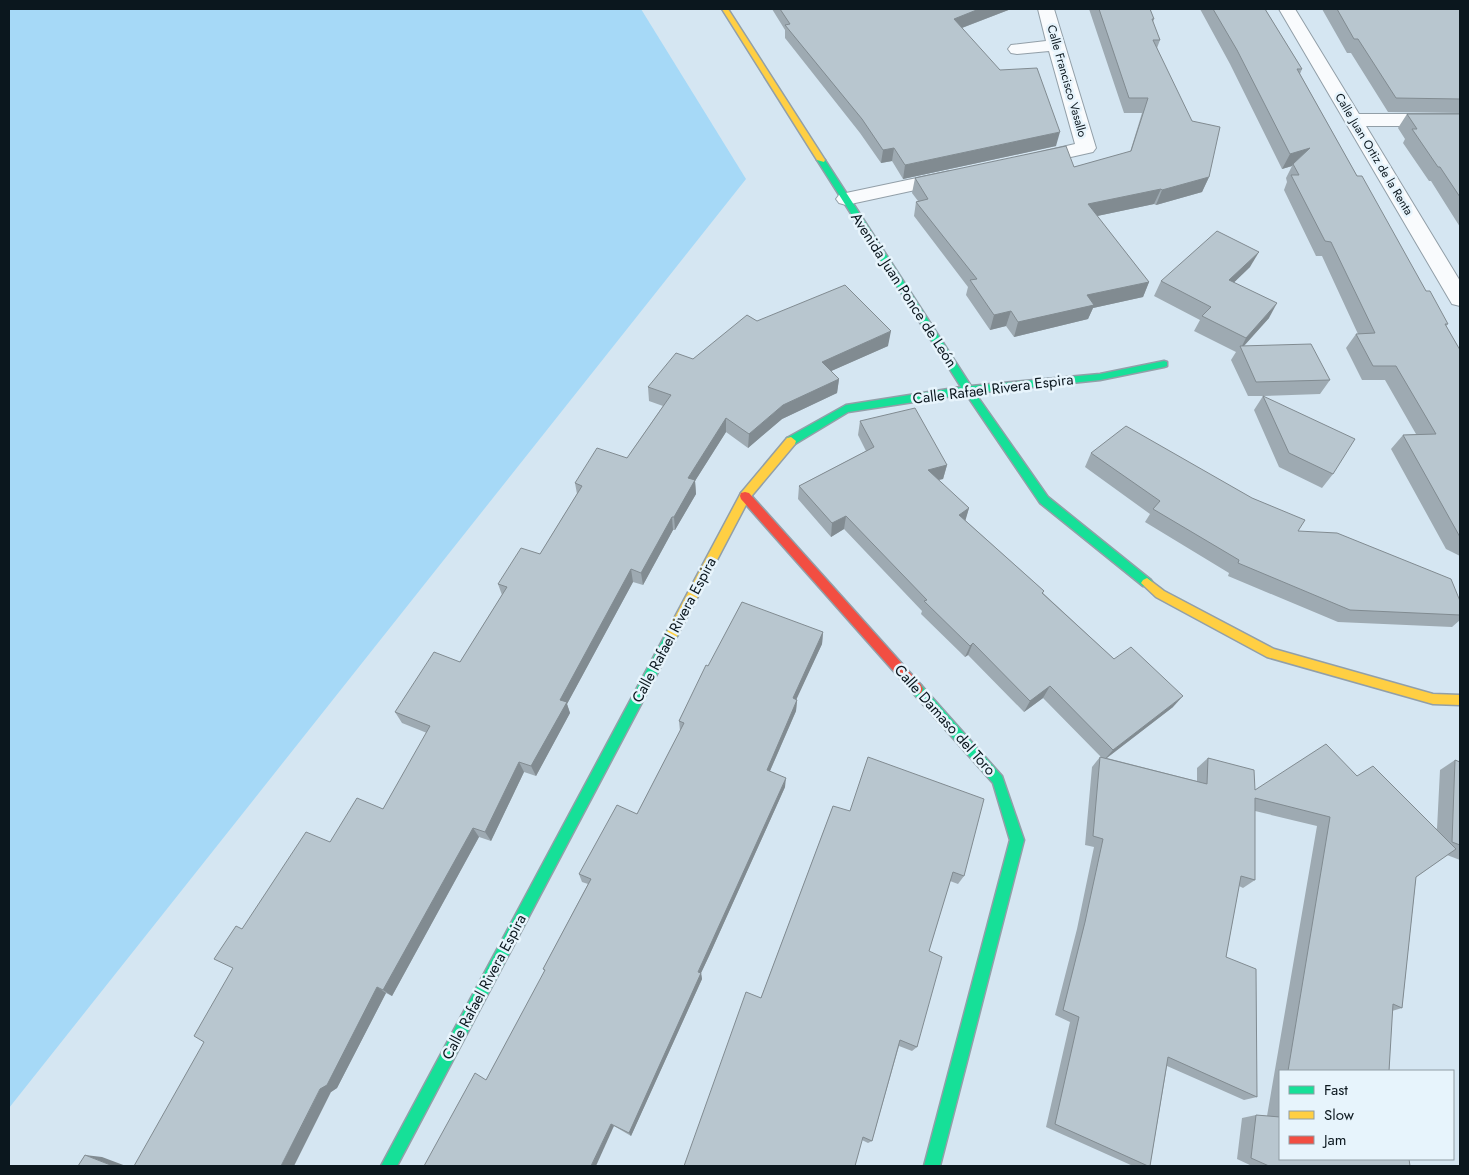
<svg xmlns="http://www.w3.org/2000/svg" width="1469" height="1175" font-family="Jost,sans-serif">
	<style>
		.green { fill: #a6d9f7 }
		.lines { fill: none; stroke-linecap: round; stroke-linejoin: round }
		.street-casing { stroke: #929fa8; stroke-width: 2 }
		.fast-casing { stroke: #929fa8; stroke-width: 3 }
		.slow-casing { stroke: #929fa8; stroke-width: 3 }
		.jam-casing { stroke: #929fa8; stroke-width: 3 }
		.street { fill: #f9fbfd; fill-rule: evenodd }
		.fast { fill: #16e098; fill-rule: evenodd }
		.slow { fill: #ffcf43; fill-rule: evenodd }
		.jam { fill: #f24e42; fill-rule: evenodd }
		.wall { fill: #9eaab2 }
		.shaded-wall { fill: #818b91 }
		.building { fill: #b8c6cf; stroke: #818b91 }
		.labels { text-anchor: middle; stroke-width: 5; stroke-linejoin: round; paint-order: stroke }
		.far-street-label { font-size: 12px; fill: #0b171e; stroke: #e7f4fc }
		.street-label { font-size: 15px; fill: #0b171e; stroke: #e7f4fc }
	</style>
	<rect width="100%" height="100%" fill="#d5e6f2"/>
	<polygon class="green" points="9,9 641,9 746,179 9,1108"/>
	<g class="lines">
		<defs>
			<g id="street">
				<polygon points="1038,9 1054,9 1096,148 1093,152 1031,166 1024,164 1021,160 1024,156 1075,144 1049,51 1017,54 1011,53 1008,49 1011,45 1046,41"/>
				<polygon points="1279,9 1295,9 1359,114 1460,114 1460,126 1366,126 1460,281 1460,306 1452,304 1449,299"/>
				<polygon points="950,171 957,173 960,177 957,181 846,205 839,203 836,199 839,195 846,193"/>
			</g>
			<g id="fast">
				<polygon points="818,158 825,160 971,386 1100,374 1164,361 1167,362 1167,366 1164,367 1100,380 975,393 1048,497 1151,580 1153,583 1151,586 1143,586 1040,503 966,394 848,412 795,444 787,444 786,441 787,438 846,405 961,387 817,160"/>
				<polygon points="672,629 676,630 678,634 676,638 397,1166 381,1166 668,630"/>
				<polygon points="917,684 921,685 1002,776 1024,840 940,1166 924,1166 1010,840 993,783 913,693 911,689 913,685"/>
			</g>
			<g id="slow">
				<polygon points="722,9 728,9 825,160 824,162 817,160"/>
				<polygon points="791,437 796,441 795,444 749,499 676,638 672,639 668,638 666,634 668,630 741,493 787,438"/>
				<polygon points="1147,578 1164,591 1274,649 1433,694 1460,695 1460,705 1433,704 1267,657 1156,597 1141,583 1143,580"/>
			</g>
			<polygon id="jam" points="745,492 749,493 921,685 923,689 921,693 917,694 913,693 741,499 740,496 741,493"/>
		</defs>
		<use href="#street" class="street-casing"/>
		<use href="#fast" class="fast-casing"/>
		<use href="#slow" class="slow-casing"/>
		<use href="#jam" class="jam-casing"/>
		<use href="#street" class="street"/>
		<use href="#fast" class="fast"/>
		<use href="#slow" class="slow"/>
		<use href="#jam" class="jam"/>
	</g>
	<g class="wall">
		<polygon points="772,9 1011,9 962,28 1056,146 903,179 892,161 881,163 860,133 785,38 785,30"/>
		<polygon points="1089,9 1150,9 1154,19 1153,22 1160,40 1157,48 1209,177 1202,192 1156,205 1154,204 1097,216 1149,282 1143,297 1093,308 1088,319 1014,337 1006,326 990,330 966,295 968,287 914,216 916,202 918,201 912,193 915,178 1074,167 1130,152 1142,113 1124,113"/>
		<polygon points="1200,9 1265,9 1302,69 1300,74 1357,176 1426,291 1448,324 1446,326 1460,350 1460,556 1446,549 1391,449 1403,435 1416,434 1385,380 1362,380 1346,348 1356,334 1358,334 1322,256 1316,256 1284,190 1287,182 1286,178 1292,166 1282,169 1230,64"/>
		<polygon points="1322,9 1460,9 1460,113 1388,112 1351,53 1347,53"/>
		<polygon points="1407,114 1460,114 1460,227 1431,181 1429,181 1403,143 1405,139 1398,128"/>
		<polygon points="1250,267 1234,282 1269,318 1244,346 1330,380 1320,394 1263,396 1333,474 1322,488 1279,467 1254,410 1263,396 1248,396 1231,360 1236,352 1194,331 1200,320 1154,296 1161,281"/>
		<polygon points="757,321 888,346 831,371 839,379 837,393 782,419 748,448 726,432 695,481 696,494 675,530 673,530 643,585 633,582 567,704 570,713 536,776 524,772 491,841 479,837 392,996 386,993 337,1088 331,1092 204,1042 233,968 242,929 330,842 383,809 427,733 402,723 395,712 460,662 502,595 498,584 540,554 577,494 575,483 627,458 663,406 649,401 648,387 693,359"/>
		<polygon points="860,421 947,465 943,479 938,480 969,508 965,520 1044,591 1043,593 1114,659 1173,707 1107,758 1197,781 1197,768 1208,758 1255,790 1357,776 1437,829 1440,770 1455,760 1460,762 1460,860 1447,855 1416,877 1402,1008 1392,1011 1389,1071 1280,1071 1280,1159 1410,1166 1252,1166 1237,1159 1242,1118 1256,1115 1267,1116 1317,826 1255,811 1255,880 1243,888 1239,886 1226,957 1257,1097 1244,1100 1167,1066 1150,1166 1133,1166 1046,1127 1070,1022 1055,1015 1077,929 1094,847 1085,845 1092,767 1100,757 1101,757 1043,698 1024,712 968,655 965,657 921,614 922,611 844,529 831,537 798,499 799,486 866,451 858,435"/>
		<polygon points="1091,453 1298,531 1460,601 1460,620 1452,627 1338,622 1228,576 1229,573 1145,522 1150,514 1085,467"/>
		<polygon points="823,632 822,644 796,699 797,700 796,711 770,771 785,787 709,956 701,973 702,979 631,1136 614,1126 486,1080 545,971 543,969 588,884 582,882 579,874 637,814 680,731 679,721 708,666"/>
		<polygon points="833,806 964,876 958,884 950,881 929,951 917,1047 912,1051 899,1046 872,1141 868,1143 862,1140 761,998"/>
	</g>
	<g class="shaded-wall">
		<polygon points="979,9 1011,9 951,32 954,19"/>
		<polygon points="1060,132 1056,146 903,179 905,165"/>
		<polygon points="894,148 892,161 881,163 883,150"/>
		<polygon points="1310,148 1293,164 1292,166 1282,169 1290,154"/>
		<polygon points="1209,177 1202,192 1156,205 1162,190"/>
		<polygon points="1161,189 1154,204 1083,219 1088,204"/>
		<polygon points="1259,252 1250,267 1221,295 1229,280"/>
		<polygon points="1149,282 1143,297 1093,308 1088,319 1014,337 1018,322 1087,295"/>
		<polygon points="1277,303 1269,318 1241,349 1241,348 1246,338"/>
		<polygon points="1011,311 1006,326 990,330 994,315"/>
		<polygon points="891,331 888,346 820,376 822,362"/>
		<polygon points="839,379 837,393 782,419 748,448 749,434 783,405"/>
		<polygon points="726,418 726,432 695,481 696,494 675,530 674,517 688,478"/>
		<polygon points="947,465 943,479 924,483 928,470"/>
		<polygon points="969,508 965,522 959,515"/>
		<polygon points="846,516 844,529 831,537 832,523"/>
		<polygon points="672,517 673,530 643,585 641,573"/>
		<polygon points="631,569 633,582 567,704 570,713 536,776 531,766 560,700"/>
		<polygon points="823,632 822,644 792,709 793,698"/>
		<polygon points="973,643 968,655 965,657 970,646"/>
		<polygon points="1050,686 1043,698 1024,712 1030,701"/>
		<polygon points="1183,696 1173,707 1104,760 1113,750"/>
		<polygon points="797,700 796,711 766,780 767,770"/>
		<polygon points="519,762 524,772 491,841 485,832"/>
		<polygon points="786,778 785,787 709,956 701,973 702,979 631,1136 629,1133 708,950"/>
		<polygon points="473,828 479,837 392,996 383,990"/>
		<polygon points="377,987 386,993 337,1088 331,1092 294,1166 281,1166 320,1089"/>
		<polygon points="611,1124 614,1126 596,1166 591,1166"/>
		<polygon points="85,1155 102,1157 126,1166 113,1166"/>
	</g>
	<g class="building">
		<polygon points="780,9 979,9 954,19 1000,70 1037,68 1060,132 905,165 894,148 883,150 862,119 785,25 790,24"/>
		<polygon points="1099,9 1150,9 1154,19 1152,19 1160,40 1153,40 1192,121 1220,127 1209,177 1162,190 1161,189 1088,204 1149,282 1087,295 1094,305 1018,322 1011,311 994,315 970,280 977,279 916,202 928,199 915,178 1066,146 1074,167 1131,151 1148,98 1129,98"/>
		<polygon points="1213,9 1265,9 1302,69 1297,69 1357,176 1362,176 1426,291 1430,291 1448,324 1445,324 1460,350 1460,537 1403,435 1436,434 1396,366 1373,366 1356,334 1375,333 1331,242 1325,241 1291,175 1299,175 1293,164 1310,148 1290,154 1237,50"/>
		<polygon points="1337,9 1460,9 1460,99 1396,98 1358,39 1354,39"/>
		<polygon points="1407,114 1460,114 1460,197 1440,167 1438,167 1412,129 1417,129"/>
		<polygon points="1217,231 1259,252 1229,280 1277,303 1246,338 1202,316 1211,307 1161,281"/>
		<polygon points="845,285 891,331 822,362 839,379 783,405 749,434 726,418 688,478 695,480 674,517 672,517 641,573 631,569 560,700 567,702 531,766 519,762 485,832 473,828 383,990 377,987 327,1085 320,1089 281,1166 134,1166 204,1042 194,1036 233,968 214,959 236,926 242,929 306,832 330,842 357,798 383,809 430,726 395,712 434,652 460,662 507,587 498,584 521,548 540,554 582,486 575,483 597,448 627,458 671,395 648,387 676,353 693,359 747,315 757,321"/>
		<polygon points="1311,344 1330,380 1256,382 1240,346"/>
		<polygon points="1263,396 1355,439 1333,474 1289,453"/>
		<polygon points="915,408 947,465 928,470 969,508 959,515 1044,591 1042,593 1114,659 1131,647 1183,696 1113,750 1050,686 1030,701 973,643 970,646 924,601 927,600 846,516 832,523 799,486 874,447 860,421"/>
		<polygon points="1126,426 1252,498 1305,520 1298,531 1337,533 1451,579 1460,601 1460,615 1350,610 1238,563 1239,560 1153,509 1160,501 1091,453"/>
		<polygon points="742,602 823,632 793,698 797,700 767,770 786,778 708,950 698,972 701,973 629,1133 611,1124 591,1166 424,1166 475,1073 486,1080 545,970 543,969 591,879 579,874 617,805 637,814 684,723 679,721 706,665 708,666"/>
		<polygon points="1326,744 1357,776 1373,766 1456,849 1416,877 1402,1008 1393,1004 1389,1071 1288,1071 1330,817 1255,798 1255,880 1241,876 1226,957 1256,969 1257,1097 1168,1057 1150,1166 1148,1166 1055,1124 1079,1017 1063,1010 1085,922 1103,839 1093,836 1100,757 1207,784 1208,758 1254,770 1255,790"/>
		<polygon points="868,757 984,799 964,876 953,872 929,951 942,957 917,1047 900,1040 872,1141 863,1137 855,1166 684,1166 746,992 761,998 833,806 850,811"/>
		<polygon points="1455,760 1460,762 1460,845 1452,842"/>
		<polygon points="1256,1115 1280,1117 1280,1159 1409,1159 1410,1166 1269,1166 1251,1158"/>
		<polygon points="85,1155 113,1166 78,1166"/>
	</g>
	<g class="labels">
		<g class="far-street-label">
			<text transform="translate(1067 81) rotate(74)" y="4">Calle Francisco Vasallo</text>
			<text transform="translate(1374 154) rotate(59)" y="4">Calle Juan Ortiz de la Renta</text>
		</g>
		<g class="street-label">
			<text transform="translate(904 290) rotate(57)" y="5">Avenida Juan Ponce de León</text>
			<text transform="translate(993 389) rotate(-7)" y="5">Calle Rafael Rivera Espira</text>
			<text transform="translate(674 630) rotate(-62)" y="5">Calle Rafael Rivera Espira</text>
			<text transform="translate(945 720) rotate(48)" y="5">Calle Damaso del Toro</text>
			<text transform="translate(484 987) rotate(-62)" y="5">Calle Rafael Rivera Espira</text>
		</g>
	</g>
	<rect width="1469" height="1175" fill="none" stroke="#0b171e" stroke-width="20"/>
	<rect x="1279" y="1070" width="175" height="90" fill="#e7f4fc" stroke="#8f9ca3"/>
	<rect x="1289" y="1086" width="25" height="8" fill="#16e098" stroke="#8f9ca3"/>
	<text x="1324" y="1095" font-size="15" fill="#0b171e">Fast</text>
	<rect x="1289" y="1111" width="25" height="8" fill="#ffcf43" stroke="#8f9ca3"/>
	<text x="1324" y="1120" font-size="15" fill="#0b171e">Slow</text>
	<rect x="1289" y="1136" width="25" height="8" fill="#f24e42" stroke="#8f9ca3"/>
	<text x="1324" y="1145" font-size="15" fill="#0b171e">Jam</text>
</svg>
